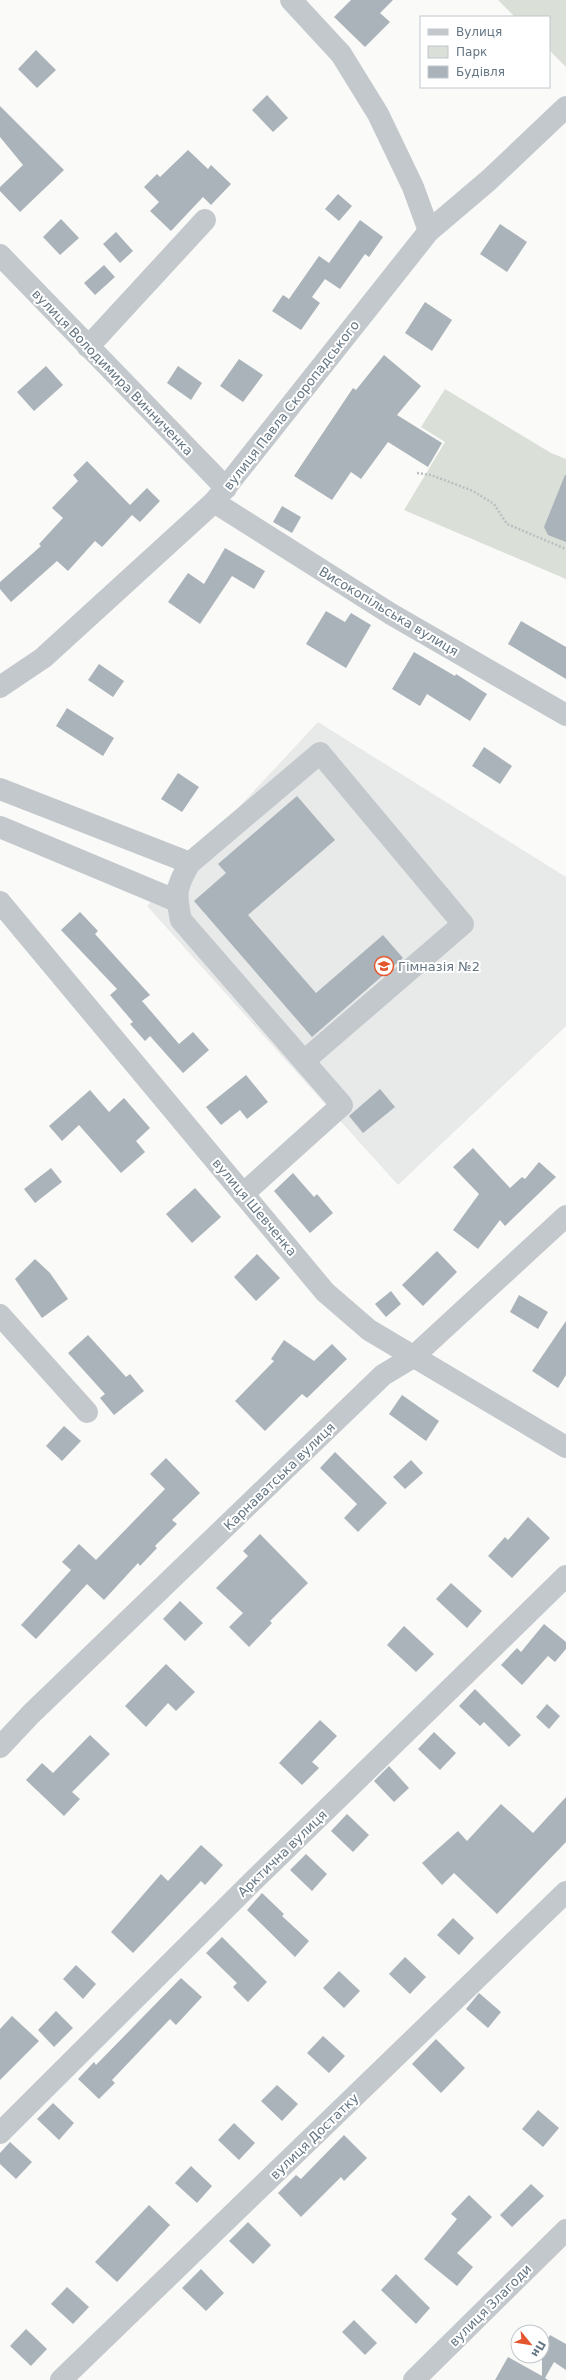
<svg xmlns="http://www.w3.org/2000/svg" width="566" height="2380" font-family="'DejaVu Sans',sans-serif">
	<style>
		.built { fill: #e8e9e9 }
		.green { fill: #dadfd7 }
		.building { fill: #aab3b9 }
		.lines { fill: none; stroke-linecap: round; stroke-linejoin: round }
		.path { stroke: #bbbfc2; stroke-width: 2.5; stroke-dasharray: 2 2; stroke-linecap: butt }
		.minor { stroke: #c3c8cc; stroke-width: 22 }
		.labels { text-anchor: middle; stroke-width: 4; stroke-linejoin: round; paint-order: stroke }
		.street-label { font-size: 13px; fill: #657683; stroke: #fff }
		.poi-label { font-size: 13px; fill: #657683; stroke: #fff; text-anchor: start }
	</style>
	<rect width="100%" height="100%" fill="#fafaf8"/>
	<polygon class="built" points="318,722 566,877 566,1026 398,1185 147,906"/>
	<g class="green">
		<polygon points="498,0 566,0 566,67 549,50 549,17 515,17"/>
		<polygon points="445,389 551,453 566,459 566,579 404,510 445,442 421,427"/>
	</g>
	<g class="building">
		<polygon points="351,0 393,0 380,13 390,22 365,47 334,17"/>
		<polygon points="36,50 56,70 37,88 18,69"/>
		<polygon points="267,95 288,118 273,132 252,110"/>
		<polygon points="0,106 64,170 20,212 0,191 0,187 23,165 0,137"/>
		<polygon points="188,150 208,169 211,165 231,184 211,205 203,197 171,231 150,211 159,202 144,187 157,174 160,177"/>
		<polygon points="338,194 352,206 339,221 325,209"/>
		<polygon points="61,219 79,238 60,255 43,237"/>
		<polygon points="360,220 383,237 369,257 365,254 340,289 325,279 312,297 320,303 301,330 272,311 283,295 289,299 319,256 329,263"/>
		<polygon points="500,224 527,242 507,272 480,254"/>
		<polygon points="116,232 133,251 120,263 103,244"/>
		<polygon points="104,265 115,277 95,295 84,283"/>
		<polygon points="425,302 452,320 432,351 405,333"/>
		<polygon points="384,355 421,386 397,415 442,443 428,467 388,442 361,479 351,472 332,500 294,476 353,388 356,390"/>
		<polygon points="239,359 263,375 243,402 220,386"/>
		<polygon points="46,366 63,385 34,411 17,392"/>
		<polygon points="178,366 202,383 191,400 167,383"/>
		<polygon points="87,461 130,505 147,488 160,501 140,522 132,515 102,547 95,541 68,571 57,561 11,602 0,589 0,582 41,546 39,544 63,518 52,508 78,481 73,475"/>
		<polygon points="565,475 566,475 566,542 548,535 544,527"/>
		<polygon points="282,506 301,517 292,533 273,522"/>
		<polygon points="225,548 265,571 254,589 232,576 200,624 168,602 188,573 204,584"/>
		<polygon points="326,611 345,622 351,613 371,625 346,668 306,644"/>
		<polygon points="521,621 566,647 566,679 508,644"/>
		<polygon points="414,652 455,676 456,674 487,694 470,721 427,694 420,706 392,689"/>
		<polygon points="99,664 124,681 113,697 88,680"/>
		<polygon points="67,708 114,738 103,756 56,726"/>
		<polygon points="484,747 512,766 500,784 472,766"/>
		<polygon points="178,773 199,787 182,812 161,799"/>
		<polygon points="297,796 335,840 248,915 316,993 383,935 403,958 312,1037 194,901 226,873 218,864"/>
		<polygon points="80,912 98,931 95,934 150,995 142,1001 179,1044 193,1032 209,1050 183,1073 150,1036 145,1041 130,1024 133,1022 110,995 117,989 61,930"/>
		<polygon points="246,1075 268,1102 247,1119 240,1110 221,1125 206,1107"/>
		<polygon points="380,1089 395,1107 363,1133 349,1116"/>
		<polygon points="90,1090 109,1112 124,1098 150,1128 136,1141 145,1152 121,1173 79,1125 62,1141 49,1126"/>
		<polygon points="473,1148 510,1188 522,1177 525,1179 539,1162 556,1177 505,1226 500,1220 478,1249 453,1230 479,1194 453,1167"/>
		<polygon points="51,1168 62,1182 35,1203 24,1189"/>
		<polygon points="293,1173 314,1197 317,1194 333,1213 310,1233 274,1191"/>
		<polygon points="195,1188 221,1217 192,1243 166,1214"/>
		<polygon points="437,1251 457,1272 423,1306 402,1285"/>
		<polygon points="257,1254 280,1278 256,1301 234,1277"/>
		<polygon points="35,1259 50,1273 68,1299 42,1318 15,1279"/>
		<polygon points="391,1291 401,1304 386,1317 375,1304"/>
		<polygon points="519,1295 548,1312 538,1329 510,1312"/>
		<polygon points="566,1321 566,1375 558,1388 532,1371"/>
		<polygon points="88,1335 126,1377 130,1374 144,1391 114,1415 100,1398 105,1394 68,1353"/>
		<polygon points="284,1340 314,1361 332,1344 347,1359 307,1398 302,1394 265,1431 235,1401 274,1361 271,1359"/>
		<polygon points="402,1395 439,1421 426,1441 389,1414"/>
		<polygon points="64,1426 81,1441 62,1461 46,1446"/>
		<polygon points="335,1452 387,1503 358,1532 344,1518 357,1504 320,1468"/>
		<polygon points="166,1458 200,1493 172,1520 177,1524 155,1546 157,1548 140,1566 138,1563 104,1600 87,1584 36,1639 21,1625 71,1570 62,1562 79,1544 96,1560 165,1489 150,1474"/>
		<polygon points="411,1460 423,1473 405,1489 393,1477"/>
		<polygon points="528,1517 550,1538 512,1578 488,1556 505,1537 508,1540"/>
		<polygon points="260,1534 308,1583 270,1621 272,1623 249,1647 229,1627 243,1613 216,1588 248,1556 243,1551"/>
		<polygon points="451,1583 482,1611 467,1628 436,1599"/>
		<polygon points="180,1601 203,1623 185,1641 163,1619"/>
		<polygon points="544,1624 566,1642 566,1649 555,1662 548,1656 522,1685 501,1665 517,1648 521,1652"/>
		<polygon points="404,1626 434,1654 416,1672 387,1645"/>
		<polygon points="166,1664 195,1692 176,1711 168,1703 146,1727 125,1706"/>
		<polygon points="475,1689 521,1735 509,1747 484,1722 480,1726 459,1706"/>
		<polygon points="547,1704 560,1716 549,1729 536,1717"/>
		<polygon points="320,1720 337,1736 312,1762 319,1768 302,1785 279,1763"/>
		<polygon points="434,1732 456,1753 440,1770 418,1749"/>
		<polygon points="90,1735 110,1754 72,1792 80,1799 64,1816 26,1780 42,1763 53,1773"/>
		<polygon points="389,1766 409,1788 394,1802 374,1781"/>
		<polygon points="566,1797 566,1842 497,1914 454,1873 442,1885 422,1863 458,1831 467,1841 501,1804 533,1833"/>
		<polygon points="347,1814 369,1835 353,1852 331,1831"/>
		<polygon points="201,1845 223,1865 205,1885 201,1881 133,1953 111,1932 161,1874 168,1881"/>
		<polygon points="306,1854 327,1874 312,1891 290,1870"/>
		<polygon points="262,1893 284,1914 282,1916 309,1941 295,1957 247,1910"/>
		<polygon points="453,1918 474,1938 459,1955 437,1935"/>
		<polygon points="222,1937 267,1982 248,2002 233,1987 237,1983 206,1953"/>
		<polygon points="405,1957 426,1977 410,1994 389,1974"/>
		<polygon points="76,1965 96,1984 83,1999 63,1979"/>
		<polygon points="339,1971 360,1991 344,2008 323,1988"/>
		<polygon points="181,1978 202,1997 176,2025 170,2019 112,2080 115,2083 99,2099 78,2079 94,2062 96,2065"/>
		<polygon points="479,1993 501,2012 488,2028 466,2009"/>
		<polygon points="56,2011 73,2028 54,2047 38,2030"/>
		<polygon points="12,2016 39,2041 0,2080 0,2029"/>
		<polygon points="323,2036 345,2056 329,2073 307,2053"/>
		<polygon points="436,2039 465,2068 441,2093 412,2064"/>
		<polygon points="277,2085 298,2104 282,2121 261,2101"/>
		<polygon points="53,2103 74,2123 59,2140 37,2119"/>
		<polygon points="538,2110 559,2128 543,2147 522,2129"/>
		<polygon points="234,2123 255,2143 239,2160 218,2140"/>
		<polygon points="344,2135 367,2158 344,2181 341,2177 301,2217 278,2193 296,2175 301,2179"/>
		<polygon points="10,2142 32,2162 16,2179 0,2164 0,2153"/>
		<polygon points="191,2166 212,2186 197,2203 175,2183"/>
		<polygon points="531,2184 544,2196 512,2227 500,2215"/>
		<polygon points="469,2195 492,2217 457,2253 473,2267 457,2286 424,2259 457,2219 451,2214"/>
		<polygon points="149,2205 170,2225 117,2282 95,2262"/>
		<polygon points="248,2222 271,2245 253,2264 229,2241"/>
		<polygon points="201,2269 224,2293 206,2311 182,2288"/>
		<polygon points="396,2274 430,2308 416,2324 381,2290"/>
		<polygon points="67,2287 89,2307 73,2324 51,2304"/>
		<polygon points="354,2320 377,2343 365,2355 342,2332"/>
		<polygon points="26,2329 47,2349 31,2366 10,2346"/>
		<polygon points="550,2335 566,2344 566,2370 554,2362 545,2378 548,2380 495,2380 508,2357 542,2376 542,2348"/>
	</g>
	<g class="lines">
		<polyline class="path" points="417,473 431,475 473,491 494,504 507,524 566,549"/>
		<g class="minor">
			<polyline points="291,0 341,54 378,114 413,187 429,231"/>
			<polyline points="0,255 226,488"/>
			<polyline points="88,347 205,220"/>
			<polyline points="214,502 391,614 566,715"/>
			<polyline points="0,687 43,658 214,502 429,231 489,180 566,107"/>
			<polyline points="0,789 190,863"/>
			<polyline points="0,827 177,901"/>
			<polyline points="0,902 325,1292 369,1330 566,1447"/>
			<path d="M243 1194 342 1105 181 920C175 893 176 886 190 863L320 753 463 924 304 1061"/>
			<polyline points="0,1315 87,1412"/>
			<polyline points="0,1747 31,1714 383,1375 413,1357 566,1216"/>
			<polyline points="0,2133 247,1887 566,1576"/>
			<polyline points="61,2380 566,1892"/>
			<polyline points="414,2380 566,2230"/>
		</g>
	</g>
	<defs>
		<symbol id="school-ring" viewBox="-11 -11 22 22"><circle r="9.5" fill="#fff" stroke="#e4572e" stroke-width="1.5"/><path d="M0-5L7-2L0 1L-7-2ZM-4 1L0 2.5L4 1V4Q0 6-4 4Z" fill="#e4572e"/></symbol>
	</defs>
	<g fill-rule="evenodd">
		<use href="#school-ring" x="373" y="955" width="22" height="22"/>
	</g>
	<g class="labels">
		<g class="street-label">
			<text transform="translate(113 372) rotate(46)" y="5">вулиця Володимира Винниченка</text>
			<text transform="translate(291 405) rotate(-52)" y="5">вулиця Павла Скоропадського</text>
			<text transform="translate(389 611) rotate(31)" y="5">Високопільська вулиця</text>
			<text transform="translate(255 1207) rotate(50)" y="5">вулиця Шевченка</text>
			<text transform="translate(279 1476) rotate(-44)" y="5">Карнаватська вулиця</text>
			<text transform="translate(282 1853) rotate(-44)" y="5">Арктична вулиця</text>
			<text transform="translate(314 2136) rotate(-44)" y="5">вулиця Достатку</text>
			<text transform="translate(490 2305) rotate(-45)" y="5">вулиця Злагоди</text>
		</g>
		<g class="poi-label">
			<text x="398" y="971">Гімназія №2</text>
		</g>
	</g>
	<rect x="420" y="16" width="130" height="72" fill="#ffffff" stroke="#c1c8cd"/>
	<rect x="428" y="29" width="20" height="6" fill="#c3c8cc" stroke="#c1c8cd"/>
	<text x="456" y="36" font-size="12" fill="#657683">Вулиця</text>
	<rect x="428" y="46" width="20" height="12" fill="#dadfd7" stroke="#c1c8cd"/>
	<text x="456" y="56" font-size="12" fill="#657683">Парк</text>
	<rect x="428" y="66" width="20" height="12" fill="#aab3b9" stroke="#c1c8cd"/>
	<text x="456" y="76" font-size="12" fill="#657683">Будівля</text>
	<g transform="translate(530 2344) rotate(120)"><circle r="19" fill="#ffffff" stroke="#c1c8cd"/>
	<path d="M0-3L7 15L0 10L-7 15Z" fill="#e4572e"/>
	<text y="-6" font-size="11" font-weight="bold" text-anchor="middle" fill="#657683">Пн</text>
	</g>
</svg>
